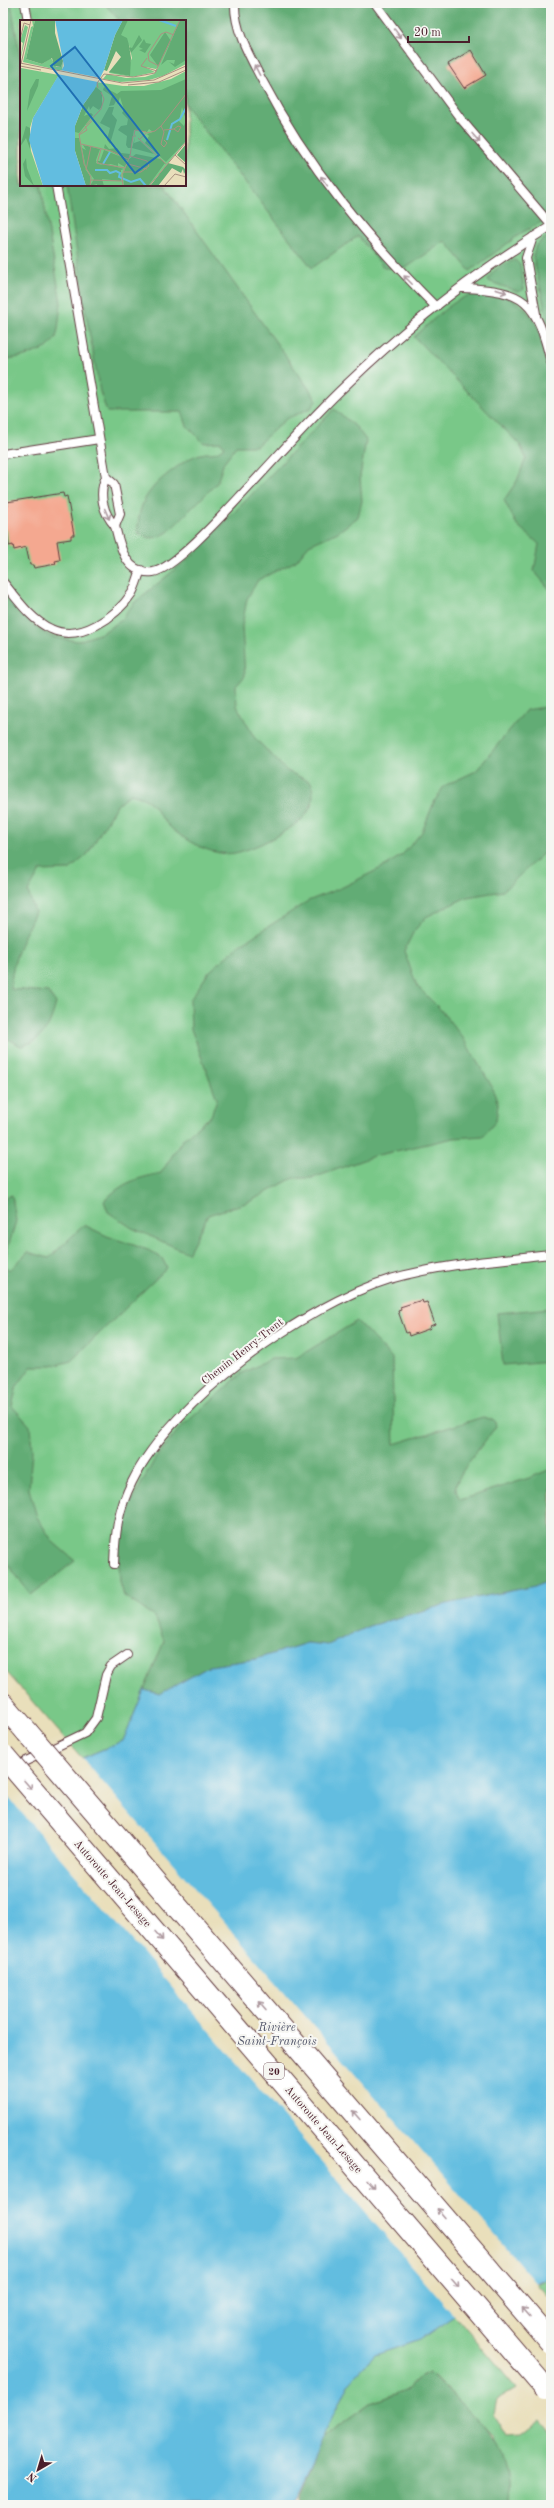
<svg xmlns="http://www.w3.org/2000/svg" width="554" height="2508" font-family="'Old Standard TT',serif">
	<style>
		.green { fill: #79c888; stroke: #62745a; fill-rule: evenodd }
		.forest { fill: #62ac74; stroke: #566650 }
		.water { fill: #62bde0; stroke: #566e86 }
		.pier { fill: #e9dfbb }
		.building { fill: #f4a890 }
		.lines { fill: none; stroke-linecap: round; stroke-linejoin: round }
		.service-casing { stroke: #623c41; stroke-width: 10 }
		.motorway-casing { stroke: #623c41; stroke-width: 24 }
		.service { stroke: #fff; stroke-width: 8 }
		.motorway { stroke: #fff; stroke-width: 22 }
		.motorway-bridge-casing { stroke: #623c41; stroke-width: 24; stroke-linecap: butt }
		.motorway-bridge { stroke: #fff; stroke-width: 22 }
		.oneway { stroke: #ae9aa0 }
		.labels { text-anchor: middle; stroke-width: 4; stroke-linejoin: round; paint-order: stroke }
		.shield { fill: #f6f6f2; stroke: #7e6067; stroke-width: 1 }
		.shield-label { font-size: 10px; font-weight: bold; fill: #4a1f2b }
		.street-label { font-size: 11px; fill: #4a1f2b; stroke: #f6f6f2 }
		.water-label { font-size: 12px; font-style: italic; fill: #52566a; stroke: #f6f6f2 }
		.inset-river { fill: none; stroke: #62bde0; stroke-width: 2 }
		.inset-road { fill: none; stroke: #a99281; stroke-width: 1 }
		.view { fill: #1f6fb2; fill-opacity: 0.15; stroke: #1f6fb2; stroke-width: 2 }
		.inset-edge { fill: none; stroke: #4a1f2b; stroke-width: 2 }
	</style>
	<rect width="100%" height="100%" fill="#f6f6f2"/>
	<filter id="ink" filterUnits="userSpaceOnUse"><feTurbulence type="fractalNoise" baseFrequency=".025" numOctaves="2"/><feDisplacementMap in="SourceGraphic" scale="8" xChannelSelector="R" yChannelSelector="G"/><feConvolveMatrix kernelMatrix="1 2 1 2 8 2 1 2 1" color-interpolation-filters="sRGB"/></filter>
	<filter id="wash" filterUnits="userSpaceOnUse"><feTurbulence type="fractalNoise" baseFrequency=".012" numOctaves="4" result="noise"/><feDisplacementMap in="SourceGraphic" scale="16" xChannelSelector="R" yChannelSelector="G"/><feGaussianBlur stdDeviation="0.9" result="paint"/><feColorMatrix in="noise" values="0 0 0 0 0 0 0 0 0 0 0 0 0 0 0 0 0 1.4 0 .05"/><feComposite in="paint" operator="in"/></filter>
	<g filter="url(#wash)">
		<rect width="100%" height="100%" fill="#e9dfbb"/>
		<g class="green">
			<path d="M3 3H551V1578L144 1690 123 1741 82 1758 3 1668ZM21 21H185V185H21Z"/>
			<polygon points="551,2277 551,2300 537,2284"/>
			<polygon points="455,2316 516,2388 496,2400 493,2414 506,2436 521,2435 540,2420 551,2433 551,2505 508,2505 494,2438 430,2372 420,2376 408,2389 371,2403 321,2439 349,2382 375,2355 419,2340"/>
		</g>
		<g class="forest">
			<polygon points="3,3 11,3 21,62 21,185 41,185 61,303 58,329 56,338 47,348 25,356 3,360"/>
			<polygon points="104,3 551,3 551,217 523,232 470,271 445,241 406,268 384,268 358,236 312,268 185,105 185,21 120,21"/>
			<path d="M67 185H164L317 400 311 408 286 419 256 446H236L224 462 217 483 168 532C156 539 150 540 138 533 137 502 150 487 174 469 181 464 191 456 201 454 212 451 212 456 223 448L224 445 220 442 204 443 187 426 182 412H107L100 392 85 308Z"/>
			<polygon points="551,234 551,336 533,256 536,245"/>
			<path d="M515 260 520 265 524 289 519 292 488 281C491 269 504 264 515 260Z"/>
			<path d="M477 293 493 294 509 298 523 307 534 320 539 331 551 385V591L534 571 539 544 517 525 504 500 517 481 526 458 520 445 414 337C433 321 452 298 477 293Z"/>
			<path d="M334 409 356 427 366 440 360 477 362 501 358 517 338 532 309 545 296 561 258 580 247 599 242 626 245 676 236 686 237 706 254 737 287 771 311 782C316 799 311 814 296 824 280 835 258 847 239 852 217 859 186 842 170 827 152 810 158 800 130 794L116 806 87 855 69 870 40 871 28 892 35 912C24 936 11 961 11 989L48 992 56 1003C50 1025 45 1040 21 1046L3 1036V592L33 625 51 637 78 641 102 633 120 621 135 602 194 554Z"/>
			<path d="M551 706V846L503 891 467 897 426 917 414 931 404 951 417 986 440 1009 463 1038 491 1085 498 1104 496 1121 483 1136 454 1138 374 1156 313 1178H293L249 1202 208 1215 188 1253 132 1228 108 1212 104 1201C123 1182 135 1179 161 1173L183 1139 211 1116 217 1099 191 1029 190 1000 209 972 238 946 308 901 343 887 387 865 403 854 422 832 434 802 444 786 476 771 526 710Z"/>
			<polygon points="12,1195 16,1221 3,1264 9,1271 28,1252 49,1258 84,1225 107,1236 148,1250 162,1258 167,1268 71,1361 52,1366 32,1366 17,1386 12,1406 30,1426 32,1451 29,1489 37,1517 53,1542 75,1561 31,1595 3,1558 3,1198"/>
			<polygon points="551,1308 551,1361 503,1365 497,1313"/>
			<path d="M357 1321 392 1358 394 1444 483 1417 494 1420 496 1426C488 1439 455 1475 456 1488 456 1492 459 1497 460 1500L529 1478 551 1469V1578L536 1586 451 1603 369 1626 328 1645 307 1643 256 1659 210 1666 160 1694 144 1690 164 1641 155 1617 124 1596 120 1582 118 1548 124 1515 155 1459 179 1429 242 1373 271 1359 296 1358Z"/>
			<path d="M430 2372C468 2416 514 2437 508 2505H297L296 2496 321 2439 371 2403 408 2389 420 2376Z"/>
		</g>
		<polygon class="water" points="551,1578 551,2277 455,2316 420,2340 375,2355 349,2382 290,2505 3,2505 3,1791 123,1741 144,1690 160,1694 210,1666 256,1659 307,1643 328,1645 369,1626 451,1603 536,1586"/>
		<polygon class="pier" points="81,1757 538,2285 456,2318 3,1791 3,1789"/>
		<g id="blocks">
			<g class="building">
				<polygon points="471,50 486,75 464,88 448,64"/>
				<polygon points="63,493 64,497 67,496 74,535 71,535 71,539 57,541 60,560 55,561 56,564 34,568 33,565 30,565 26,547 14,550 13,545 9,546 7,529 3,530 3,507 8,506 7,502"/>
				<polygon points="422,1300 423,1303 427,1302 435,1324 430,1326 431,1328 409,1336 408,1332 406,1333 398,1311 401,1310 400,1307"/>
			</g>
		</g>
	</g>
	<g filter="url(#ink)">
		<use href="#blocks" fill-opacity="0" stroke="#623c41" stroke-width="1"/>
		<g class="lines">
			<defs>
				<g id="service">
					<polyline points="25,3 28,21"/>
					<path d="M235 3C234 30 250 57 262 80 307 166 367 238 436 307"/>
					<polyline points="375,3 460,118 551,225"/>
					<polyline points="550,3 551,4"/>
					<path d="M56 185 106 477C98 494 103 513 115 526L120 514 114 484 106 477"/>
					<polyline points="533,237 526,258 536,314"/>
					<path d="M462 288C526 290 536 301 551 362"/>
					<polyline points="3,454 99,439"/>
					<path d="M115 526C120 547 126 575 153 572 175 569 229 508 246 490 279 455 311 418 346 385 408 325 478 271 551 226"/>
					<path d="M3 582C17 599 31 620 51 629 80 643 117 616 132 593 136 586 138 577 141 570"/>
					<path d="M114 1564C115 1533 118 1510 132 1482 173 1399 303 1306 390 1279 443 1264 497 1260 551 1254"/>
					<polyline points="3,1772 85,1733 96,1718 106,1675 111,1666 127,1655"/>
				</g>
				<polyline id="motorway" points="3,1704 27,1732"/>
			</defs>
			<use href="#service" class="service-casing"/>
			<use href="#motorway" class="motorway-casing"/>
			<use href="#service" class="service"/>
			<use href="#motorway" class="motorway"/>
			<defs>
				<g id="motorway-bridge">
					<polyline points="27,1732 551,2342"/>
					<polyline points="3,1755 545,2388"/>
				</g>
			</defs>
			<use href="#motorway-bridge" class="motorway-bridge-casing"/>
			<use href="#motorway-bridge" class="motorway-bridge"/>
		</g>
		<defs><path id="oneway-shaft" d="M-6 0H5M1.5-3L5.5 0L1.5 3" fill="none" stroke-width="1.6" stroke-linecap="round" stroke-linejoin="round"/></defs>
		<g class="oneway">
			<use href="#oneway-shaft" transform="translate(398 34) rotate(54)"/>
			<use href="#oneway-shaft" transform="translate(257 70) rotate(-117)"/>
			<use href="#oneway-shaft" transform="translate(476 138) rotate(49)"/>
			<use href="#oneway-shaft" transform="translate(324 181) rotate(-125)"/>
			<use href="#oneway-shaft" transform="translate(408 280) rotate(-135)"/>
			<use href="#oneway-shaft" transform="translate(501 291) rotate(16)"/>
			<use href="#oneway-shaft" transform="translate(107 514) rotate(67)"/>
			<use href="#oneway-shaft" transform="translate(28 1785) rotate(49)"/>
			<use href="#oneway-shaft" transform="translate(159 1936) rotate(49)"/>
			<use href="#oneway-shaft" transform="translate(262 2006) rotate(-131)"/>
			<use href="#oneway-shaft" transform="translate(356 2115) rotate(-131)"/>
			<use href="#oneway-shaft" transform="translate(371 2184) rotate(49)"/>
			<use href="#oneway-shaft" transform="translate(441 2213) rotate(-131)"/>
			<use href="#oneway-shaft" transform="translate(455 2283) rotate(49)"/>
			<use href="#oneway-shaft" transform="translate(526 2312) rotate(-131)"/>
		</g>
	</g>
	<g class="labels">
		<rect class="shield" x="264" y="2063" width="20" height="16" rx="3"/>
		<g class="shield-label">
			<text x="274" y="2075">20</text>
		</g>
		<g class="street-label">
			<text transform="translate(242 1351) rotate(-38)" y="4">Chemin Henry-Trent</text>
			<text transform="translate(113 1883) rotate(49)" y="4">Autoroute Jean-Lesage</text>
			<text transform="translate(324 2129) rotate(49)" y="4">Autoroute Jean-Lesage</text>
		</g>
		<g class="water-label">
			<text x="277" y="2031">Rivière<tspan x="277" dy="14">Saint-François</tspan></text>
		</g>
	</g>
	<g transform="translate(20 20)">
		<rect width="166" height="166" fill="#e9dfbb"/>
		<path d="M12 0H15L6 39 22 44 31 38 36 47H41L43 41 42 51 3 42 11 7 13 6ZM103 0H166V44L143 56 129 60 100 62 83 59 87 54 106 58 125 57 134 54 139 46 136 49 125 47 135 52 112 57 89 53 90 51 110 56 109 45 112 38 109 25 96 13ZM5 5 8 7 0 41 3 23 0 21ZM1 48 39 55 13 98 9 111 11 131 23 166H0ZM166 51V121L129 166H66L54 121 55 106 76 62 103 66H124L151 59Z" fill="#79c888"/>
		<path d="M15 0H35V13L43 41 41 47 34 46 32 38 22 44 6 39ZM103 0H108L101 15 107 18 109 25 111 38 110 56 89 52 101 37 96 31 87 51 84 50 95 15ZM160 0H166V40L155 47 149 42 154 44 155 40H147L141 45ZM145 12 151 21 138 46 130 35ZM119 15 122 20 111 33 109 27 112 28ZM124 19 126 23 131 24 125 33 119 30 123 29 119 27ZM16 59H19L18 66 7 91 10 70ZM166 59V121L146 142 125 123 129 116 127 114 133 112 129 109 127 112 114 110 111 128H108L106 125 107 116 98 110 101 106 107 105 108 99 102 93 104 90 100 77 98 84 96 81 94 85 89 86 92 76 83 70 84 67 97 74 101 71 141 70ZM162 87 166 100 164 106 159 101ZM76 67 82 72V86L79 90 73 86 70 90 69 86 64 96 71 93 73 95 59 113 55 112V118H59L66 150 70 156V166H66L55 131 54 121 55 106 63 85ZM89 87H94L92 94 97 100 90 124 87 120 90 108 80 103ZM6 106 10 108V129L6 118 0 127ZM115 117 114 123 120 121 134 134 112 128ZM85 124 89 129 97 128 101 133 110 134 108 141 104 139 107 142 105 147 98 143V146L91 144H87L104 149 101 150V161L82 159 84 166H77V161V164L70 166 74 159 66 148 62 128 66 130 63 125 80 129 76 140V143L78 144 83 145 76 141H80L84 130 104 138 84 128ZM166 124 165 137 166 143 157 135ZM116 134 141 139 145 143 128 166H104L103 154 109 139ZM6 138 7 148 14 166 5 156 3 144ZM148 143 163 147 166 150 164 154 163 149 161 153 152 148 138 166H130Z" fill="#62ac74" fill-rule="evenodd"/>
		<path d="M35 0H103L95 15 84 50 74 70 63 85 55 106V131L66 166H23L9 120 13 98 44 46Z" fill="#62bde0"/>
		<path d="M40 50 81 58 78 62 37 54Z" fill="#e9dfbb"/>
		<path class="inset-river" d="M139 0 156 6M147 120 152 104 160 99 166 88M83 144 90 132M75 150H87L90 153 96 151 100 153 99 157 111 162 120 159 126 166"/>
		<path class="inset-road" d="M0 20 4 3 10 5M127 38 121 46 137 51M0 43 102 63 134 60 166 46M1 44 11 0M0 46 21 50M139 46 129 41 128 34 141 14 146 12 154 15M108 65 139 62 166 50M78 68 77 63 84 54 113 57 135 53 160 0M66 105 81 89 84 79 81 72M141 106 144 112 141 124 144 127 147 123 144 120M144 110 154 109 158 112 161 107 158 106 154 109M59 115 67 110 65 106M114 115 115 110 126 112M118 118 146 144M120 119 126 113 135 111 141 106 166 74M61 124 91 131 108 139M81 129 77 143 105 148M155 135 166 145M108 144 127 149M66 150 71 126M104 152H121L129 146 127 141 110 136M71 160 102 161M70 166 71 157 64 144 59 114 72 101M103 166 102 155 110 136 113 116H116M129 166 166 122M144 166 155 154 166 157"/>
		<path class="view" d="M55 27 139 135 115 153 31 46Z"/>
		<rect width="166" height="166" class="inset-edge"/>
	</g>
	<rect width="554" height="2508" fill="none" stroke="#f6f6f2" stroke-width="16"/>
	<g transform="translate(38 2470) rotate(218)" stroke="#f6f6f2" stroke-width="3" paint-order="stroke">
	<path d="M0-3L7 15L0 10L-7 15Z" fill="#4a1f2b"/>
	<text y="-6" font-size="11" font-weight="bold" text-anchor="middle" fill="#4a1f2b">N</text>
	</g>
	<path d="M408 36v6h61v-6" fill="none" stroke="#4a1f2b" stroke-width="2"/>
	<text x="414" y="36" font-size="12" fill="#4a1f2b" stroke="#f6f6f2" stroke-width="3" paint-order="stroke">20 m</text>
</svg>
